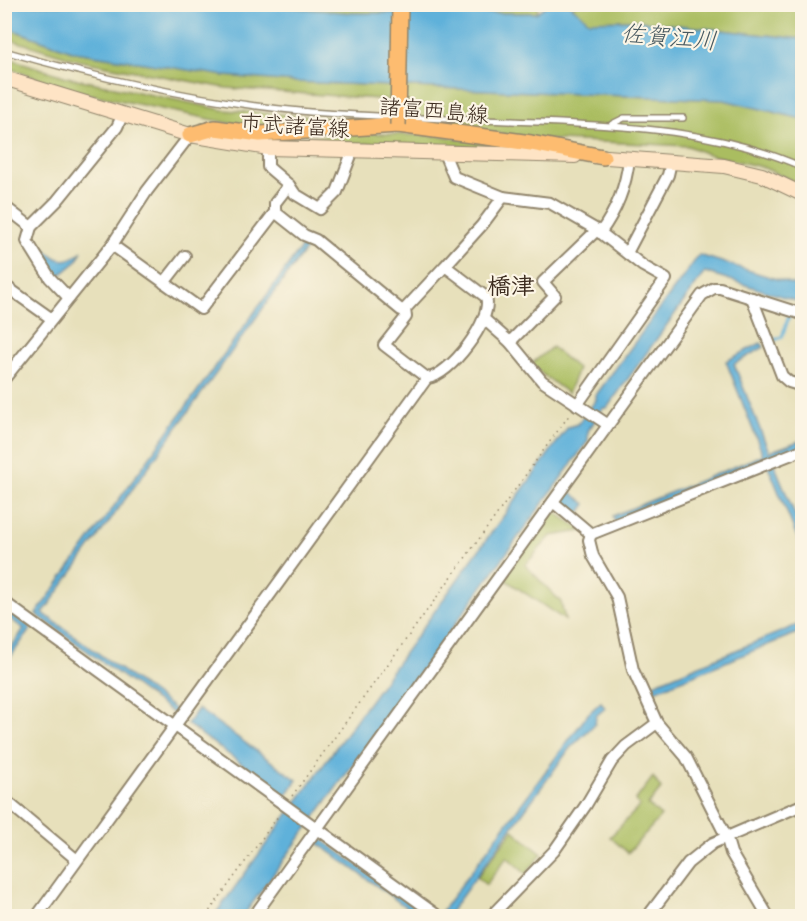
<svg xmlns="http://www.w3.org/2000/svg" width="807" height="921" font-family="Dekko,'Klee One',sans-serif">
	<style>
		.green { fill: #aabd61; stroke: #727440; stroke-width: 1.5 }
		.water { fill: #5fb1da; stroke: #4d6e7c; stroke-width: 1.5 }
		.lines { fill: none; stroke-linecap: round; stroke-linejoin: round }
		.stream { stroke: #5fb1da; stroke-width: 3 }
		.lane-casing { stroke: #91856c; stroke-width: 8 }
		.street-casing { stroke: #91856c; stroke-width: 14 }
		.secondary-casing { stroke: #91856c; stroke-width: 16 }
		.primary-casing { stroke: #91856c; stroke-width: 18 }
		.path { stroke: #91856c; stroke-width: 1.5; stroke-dasharray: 1.5 4.5; stroke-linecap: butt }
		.lane { stroke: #fff; stroke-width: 5 }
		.street { stroke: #fff; stroke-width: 10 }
		.secondary { stroke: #fee4c5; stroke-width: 14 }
		.primary { stroke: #fdbc6f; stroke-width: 15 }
		.primary-bridge-casing { stroke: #91856c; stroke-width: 18; stroke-linecap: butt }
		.primary-bridge { stroke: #fdbc6f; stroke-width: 15 }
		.labels { text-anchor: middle; stroke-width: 4.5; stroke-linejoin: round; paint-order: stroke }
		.street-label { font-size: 22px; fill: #3b2a1e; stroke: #fcf5e5 }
		.water-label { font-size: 24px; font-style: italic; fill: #485960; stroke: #fcf5e5 }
		.neighbourhood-label { font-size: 24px; font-weight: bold; fill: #3b2a1e; stroke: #fcf5e5 }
	</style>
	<rect width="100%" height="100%" fill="#fcf5e5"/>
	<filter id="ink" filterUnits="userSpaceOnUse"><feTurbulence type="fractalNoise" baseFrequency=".0167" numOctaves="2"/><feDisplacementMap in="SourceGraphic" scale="12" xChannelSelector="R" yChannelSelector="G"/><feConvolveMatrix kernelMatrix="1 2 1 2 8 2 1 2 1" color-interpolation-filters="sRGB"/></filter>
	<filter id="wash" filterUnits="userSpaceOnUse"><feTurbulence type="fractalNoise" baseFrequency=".008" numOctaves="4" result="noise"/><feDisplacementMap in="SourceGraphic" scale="24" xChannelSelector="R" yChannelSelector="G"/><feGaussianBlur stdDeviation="1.35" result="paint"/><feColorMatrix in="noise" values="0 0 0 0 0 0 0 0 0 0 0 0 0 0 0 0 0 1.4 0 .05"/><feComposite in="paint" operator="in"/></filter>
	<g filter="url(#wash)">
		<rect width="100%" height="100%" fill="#e7e0bb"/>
		<g class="green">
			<polygon points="574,4 802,5 802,39 632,20 589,21 573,10"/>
			<polygon points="250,5 538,5 537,13 353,13"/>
			<polygon points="4,27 75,52 225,76 295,82 724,100 802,119 802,185 762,167 707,154 688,146 538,139 423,123 408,111 406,101 226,88 81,61 5,38"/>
			<polygon points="5,57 67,77 223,110 375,121 253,128 75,91 5,67"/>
			<polygon points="356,133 441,136 517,148 272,141"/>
			<polygon points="552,347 578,369 568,393 530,365"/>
			<polygon points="552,510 583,531 551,536 525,565 561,602 565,620 503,578"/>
			<polygon points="653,777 661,789 648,805 661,816 628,853 610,837 640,806 635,801"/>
			<polygon points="513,830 542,854 526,874 507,857 486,885 477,877"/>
		</g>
		<g class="water">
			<polygon points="250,4 353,13 536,13 547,5 569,4 589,21 632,20 802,39 802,119 724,100 295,82 225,76 75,52 5,27 4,5"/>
			<path d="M33 237C49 253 61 271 82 251L76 262 58 277 33 243Z"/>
			<polygon points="306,241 310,243 43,613 180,713 177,716 36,614"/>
			<polygon points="699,255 802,287 802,303 705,272 607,408 603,408 588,431 588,441 243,916 214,916 568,427 578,424 596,400 596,395"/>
			<polygon points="761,343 764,347 734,364 769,452 802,440 802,447 772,459 802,532 802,549 766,461 615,522 613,516 763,455 726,361"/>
			<polygon points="568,490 586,504 579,514 560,501"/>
			<polygon points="5,609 31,628 5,665 5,656 24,629 5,615"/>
			<polygon points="802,623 802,631 652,692 649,686"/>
			<polygon points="601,702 605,708 596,716 595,724 570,748 448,915 442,911 588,714"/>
			<polygon points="198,709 297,780 286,796 187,724"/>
			<polygon points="321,839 428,916 418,916 318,843"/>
		</g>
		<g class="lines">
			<polyline class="stream" points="772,341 782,337 790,313"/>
		</g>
	</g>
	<g filter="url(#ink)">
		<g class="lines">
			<defs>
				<g id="lane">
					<path d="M4 51C105 80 206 103 310 112 386 118 461 119 537 122 626 126 720 130 802 167"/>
					<polyline points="612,124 624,118 683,118"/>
				</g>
				<g id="street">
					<path d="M444 153 454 177 503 197 482 225 445 266 486 297C494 319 449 377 427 378L384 345 406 317 405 309 445 266"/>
					<polyline points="289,185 295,194 320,209 337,192 353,150"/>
					<polyline points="503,197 550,203 597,230 643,266 666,279 577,405"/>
					<polyline points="4,206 31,227"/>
					<polyline points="275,212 304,235 316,240 401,310 405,309"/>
					<path d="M600 233C617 210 626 187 629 159"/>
					<polyline points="112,245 201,309 275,212 275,203 289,185 268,167 268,148"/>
					<polyline points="627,253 668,175 671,162"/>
					<polyline points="164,283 185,256"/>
					<polyline points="4,285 52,319"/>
					<polyline points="69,298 50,278 27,241 31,227 57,201 117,127 123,114"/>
					<polyline points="752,298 782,376 789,382 802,386"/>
					<polyline points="485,320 510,342 542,381 607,424"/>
					<polyline points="510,342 555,296 543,282 597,230"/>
					<polyline points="4,379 112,245 147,191 190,135"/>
					<polyline points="553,502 591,534"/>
					<polyline points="591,534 589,540 593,556 617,597 633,670 657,723 686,757 726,836 731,853 768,916"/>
					<polyline points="591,534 802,450"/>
					<polyline points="4,602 438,916"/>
					<polyline points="4,799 77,860"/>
					<polyline points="37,916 427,378"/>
					<polyline points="254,916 702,295 714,288 720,288 802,314"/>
					<polyline points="491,916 554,851 586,805 612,761 626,746 657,723"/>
					<polyline points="648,916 688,863 713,843 802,805"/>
				</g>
				<g id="secondary">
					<polyline points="4,78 190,135 268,148 575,156"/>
					<polyline points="594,156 724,166 762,175 802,194"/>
				</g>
				<polyline id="primary" points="190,135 215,128 260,134 398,125 531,143 603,157"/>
			</defs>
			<use href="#lane" class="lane-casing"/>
			<use href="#street" class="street-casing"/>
			<use href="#secondary" class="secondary-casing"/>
			<use href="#primary" class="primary-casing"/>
			<g class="path">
				<polyline points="292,796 570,414"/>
				<polyline points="206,916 279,815"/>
			</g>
			<use href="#lane" class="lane"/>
			<use href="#street" class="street"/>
			<use href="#secondary" class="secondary"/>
			<use href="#primary" class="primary"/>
			<defs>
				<polyline id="primary-bridge" points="398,125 400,4"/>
			</defs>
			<use href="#primary-bridge" class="primary-bridge-casing"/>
			<use href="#primary-bridge" class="primary-bridge"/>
		</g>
	</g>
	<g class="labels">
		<g class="street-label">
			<text transform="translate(434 110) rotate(5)" y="8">諸富西島線</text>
			<text transform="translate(295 125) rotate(4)" y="8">市武諸富線</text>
		</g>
		<g class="water-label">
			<text transform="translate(669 37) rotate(5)" y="8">佐賀江川</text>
		</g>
		<g class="neighbourhood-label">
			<text x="511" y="294">橋津</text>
		</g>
	</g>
	<rect width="807" height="921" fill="none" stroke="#fcf5e5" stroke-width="24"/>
</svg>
